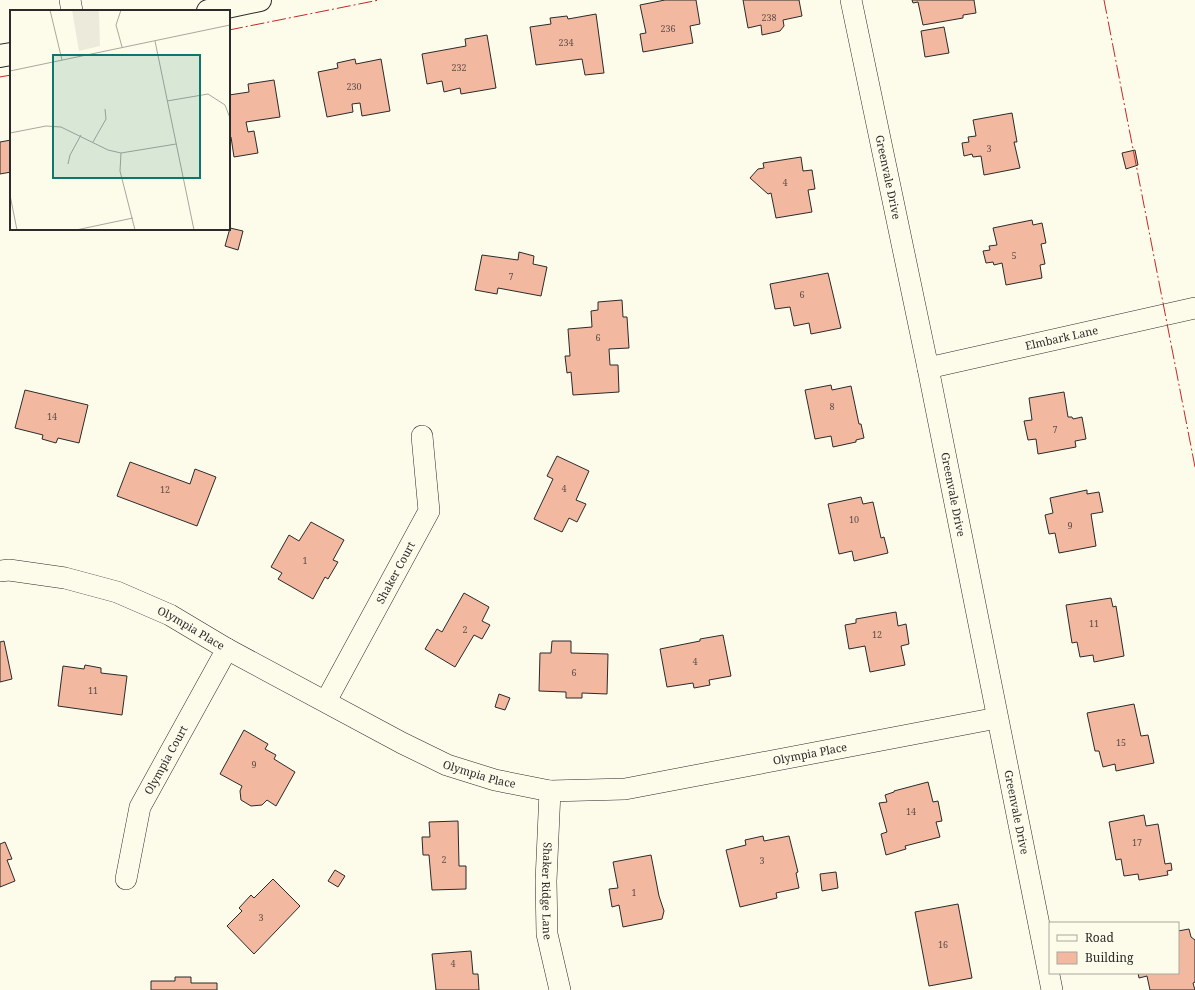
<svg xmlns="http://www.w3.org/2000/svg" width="1195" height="990" font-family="'Noto Serif',serif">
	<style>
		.building { fill: #f2b8a0; stroke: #2b2b2b }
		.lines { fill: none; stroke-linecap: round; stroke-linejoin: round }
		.minor-casing { stroke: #2b2b2b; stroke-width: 22 }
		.tertiary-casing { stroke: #2b2b2b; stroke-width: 24 }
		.minor { stroke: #fdfbea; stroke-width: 21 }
		.tertiary { stroke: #fdfbea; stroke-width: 22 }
		.power { stroke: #c62828; stroke-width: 1; stroke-dasharray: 14 3 2 3; stroke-linecap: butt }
		.labels { text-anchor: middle; stroke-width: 3; stroke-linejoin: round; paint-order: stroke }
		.number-label { font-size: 9px; fill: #5d4e48 }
		.street-label { font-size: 11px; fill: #2b2b2b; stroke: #fdfbea }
		.inset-road { fill: none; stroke: #a9a89e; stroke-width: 1 }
		.view { fill: #0f766e; fill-opacity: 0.15; stroke: #0f766e; stroke-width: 2 }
		.inset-edge { fill: none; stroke: #2b2b2b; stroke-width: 2 }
	</style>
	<rect width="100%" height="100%" fill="#fdfbea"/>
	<g class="building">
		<polygon points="665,0 696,0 700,24 690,26 693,43 643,52 640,34 646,33 640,5"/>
		<polygon points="743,0 799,0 802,16 783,20 784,26 780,31 762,35 761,25 748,28"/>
		<polygon points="912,0 974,0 976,13 963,15 963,18 923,25 918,2 913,3"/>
		<polygon points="596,14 604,73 585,75 582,59 536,65 530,27 551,24 550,18 567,16 568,19"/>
		<polygon points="944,27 949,53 925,57 921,31"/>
		<polygon points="487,35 496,88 461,94 460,88 444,92 442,81 427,84 422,54 466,46 465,39"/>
		<polygon points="355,59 356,64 381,59 390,111 362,116 360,103 352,104 353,112 327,117 318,72 338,68 337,63"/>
		<polygon points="274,80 280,117 246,122 248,132 254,131 258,153 234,157 231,137 229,137 229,95 249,92 248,84"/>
		<polygon points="1012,113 1017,142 1014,142 1020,168 984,175 981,156 973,157 972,154 964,156 962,143 969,142 968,137 976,136 973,120"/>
		<polygon points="11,140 11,172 0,174 0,142"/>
		<polygon points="1135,150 1138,165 1126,169 1122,153"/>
		<polygon points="801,157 803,171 812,170 815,189 808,190 812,212 776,218 771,193 768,194 750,178 758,169 764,168 763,163"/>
		<polygon points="1032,220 1033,225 1042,223 1046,243 1041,244 1045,264 1040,265 1042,278 1006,285 1002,263 994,265 993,262 986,263 983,251 990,250 989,246 997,245 993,228"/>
		<polygon points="230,228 243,231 238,250 225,246"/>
		<polygon points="519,252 534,256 533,264 547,267 541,296 498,288 497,294 475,290 482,255 518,260"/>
		<polygon points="828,273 841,328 811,334 809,323 794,326 790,307 775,309 770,284"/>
		<polygon points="622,300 623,317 627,317 629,348 609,349 610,365 618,365 619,392 573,395 571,372 567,373 565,356 570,356 568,329 592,327 591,311 598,310 598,302"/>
		<polygon points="831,385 832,390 851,386 859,424 861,424 864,438 856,440 856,442 833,447 831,436 815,439 805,390"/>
		<polygon points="25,390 88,405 79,443 58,438 56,443 42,439 43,435 15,428"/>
		<polygon points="1064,392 1068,417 1072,417 1073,419 1082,417 1086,439 1075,441 1076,447 1038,454 1036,439 1028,440 1024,421 1032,420 1029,398"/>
		<polygon points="557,456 589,471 576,500 586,504 577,522 569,518 562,532 534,519 553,479 547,476"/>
		<polygon points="130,462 190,484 195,469 216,477 197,526 117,496"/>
		<polygon points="1087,490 1087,494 1099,492 1103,512 1091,514 1096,546 1059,553 1055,533 1049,534 1045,515 1053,513 1050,498"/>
		<polygon points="861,497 863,504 873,502 881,538 884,537 888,553 854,561 852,551 839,554 828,504"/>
		<polygon points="311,522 344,540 333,560 338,562 328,579 325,577 313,599 278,579 282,573 271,567 289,535 299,541"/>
		<polygon points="464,593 489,607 482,621 490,625 482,639 474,635 455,667 425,649 437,629 442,632"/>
		<polygon points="1111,598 1113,607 1116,606 1124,656 1094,662 1093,655 1080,657 1077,642 1072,643 1066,605"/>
		<polygon points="896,612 898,626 906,624 909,644 901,646 905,665 870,672 865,646 849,649 845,625 856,623 856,619"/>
		<polygon points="723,635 731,676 709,680 710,685 694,688 693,683 667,687 660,649 700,641 700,639"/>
		<polygon points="4,641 12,679 0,682 0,642"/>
		<polygon points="552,641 571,641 571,653 608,654 607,694 582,693 582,698 566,698 566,692 539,691 540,653 551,653"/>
		<polygon points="85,665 101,668 101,673 127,676 122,715 58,706 63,666 84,669"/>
		<polygon points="499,694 510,698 505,710 495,707"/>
		<polygon points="1134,704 1141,736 1148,735 1154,763 1116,771 1115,764 1103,767 1099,751 1095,751 1087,713"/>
		<polygon points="244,730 268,744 265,749 276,755 274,759 295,772 276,806 267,800 262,805 251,806 241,800 240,791 242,786 220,774"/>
		<polygon points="928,782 933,802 938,801 942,821 936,822 940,837 905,846 906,849 886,855 881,834 887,832 879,803 887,802 885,795 894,792 894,791"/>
		<polygon points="1144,815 1146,826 1158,824 1165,864 1171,863 1172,870 1167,871 1168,875 1139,880 1138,874 1124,876 1121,859 1116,860 1109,822"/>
		<polygon points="458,821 459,866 466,866 466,889 432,890 429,855 423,855 422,837 430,837 429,822"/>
		<polygon points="763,836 764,841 789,836 798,872 796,873 799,888 776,893 777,898 740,907 726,850 746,845 745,840"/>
		<polygon points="5,842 12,859 7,860 15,881 0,887 0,844"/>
		<polygon points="651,855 659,896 664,911 662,919 623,927 619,905 612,907 609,889 618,888 613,862"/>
		<polygon points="335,870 345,876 338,887 328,881"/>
		<polygon points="836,872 838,888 822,891 820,874"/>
		<polygon points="273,879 300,906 254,954 227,926 242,911 239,908 251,895 254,898"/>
		<polygon points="958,904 972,978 929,986 915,912"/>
		<polygon points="1189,929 1191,937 1195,940 1195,982 1193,983 1195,990 1150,990 1147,976 1139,978 1138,973 1178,973 1178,931"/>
		<polygon points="471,951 473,974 478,974 479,990 436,990 432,954"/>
		<polygon points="175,977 191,977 191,983 217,983 217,990 151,990 151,981 175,981"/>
	</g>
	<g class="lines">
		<defs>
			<g id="minor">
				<polyline points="70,0 72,11"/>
				<path id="s1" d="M851 0 928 368 1052 990"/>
				<path id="s2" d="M928 368 1195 308"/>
				<path id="s3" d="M0 571 9 570 65 578 117 592 170 615 227 649 402 743 447 765 495 780 550 791 625 789 997 718"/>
				<path id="s4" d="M326 701 429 511 422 436"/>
				<path id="s5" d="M550 791 546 881 547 934 560 990"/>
				<path id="s6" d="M126 879 140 807 227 649"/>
			</g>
			<g id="tertiary">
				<polyline points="208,11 260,0"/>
				<polyline points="0,56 11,54"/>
			</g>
		</defs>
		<use href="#minor" class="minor-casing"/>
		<use href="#tertiary" class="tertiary-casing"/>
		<use href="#minor" class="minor"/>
		<use href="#tertiary" class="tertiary"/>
		<g class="power">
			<polyline points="1104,0 1195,467"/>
			<polyline points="229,30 379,0"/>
			<polyline points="0,77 11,75"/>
		</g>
	</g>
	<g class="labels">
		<g class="number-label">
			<text x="769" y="21">238</text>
			<text x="668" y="32">236</text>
			<text x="566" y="46">234</text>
			<text x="459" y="71">232</text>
			<text x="354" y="90">230</text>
			<text x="989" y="152">3</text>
			<text x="785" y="186">4</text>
			<text x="1014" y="259">5</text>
			<text x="511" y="280">7</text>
			<text x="802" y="298">6</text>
			<text x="598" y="341">6</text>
			<text x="832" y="410">8</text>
			<text x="52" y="420">14</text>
			<text x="1055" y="433">7</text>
			<text x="564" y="492">4</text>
			<text x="165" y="493">12</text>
			<text x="854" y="523">10</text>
			<text x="1070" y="529">9</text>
			<text x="305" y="564">1</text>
			<text x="1094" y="627">11</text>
			<text x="465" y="633">2</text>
			<text x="877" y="638">12</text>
			<text x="695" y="665">4</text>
			<text x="574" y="676">6</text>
			<text x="93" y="694">11</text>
			<text x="1121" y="746">15</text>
			<text x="254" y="768">9</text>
			<text x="911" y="815">14</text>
			<text x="1137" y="846">17</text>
			<text x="444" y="863">2</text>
			<text x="762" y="864">3</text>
			<text x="634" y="896">1</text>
			<text x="261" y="921">3</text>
			<text x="943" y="948">16</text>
			<text x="453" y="967">4</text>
		</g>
		<g class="street-label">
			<text dy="4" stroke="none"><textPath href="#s1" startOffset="181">Greenvale Drive</textPath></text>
			<text dy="4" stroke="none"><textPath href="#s2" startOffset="137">Elmbark Lane</textPath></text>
			<text dy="4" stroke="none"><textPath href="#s1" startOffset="505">Greenvale Drive</textPath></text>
			<text dy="4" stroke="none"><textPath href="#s4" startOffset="146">Shaker Court</textPath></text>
			<text dy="4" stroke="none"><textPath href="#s3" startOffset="202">Olympia Place</textPath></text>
			<text dy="4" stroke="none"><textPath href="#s3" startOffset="862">Olympia Place</textPath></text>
			<text dy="4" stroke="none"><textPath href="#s6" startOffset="127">Olympia Court</textPath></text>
			<text dy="4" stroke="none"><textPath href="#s3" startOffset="526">Olympia Place</textPath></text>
			<text dy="4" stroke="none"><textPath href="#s1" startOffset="829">Greenvale Drive</textPath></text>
			<text dy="4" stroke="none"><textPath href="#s5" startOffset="100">Shaker Ridge Lane</textPath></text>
		</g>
	</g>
	<g transform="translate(10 10)">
		<rect width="220" height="220" fill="#fdfbea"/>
		<path d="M62 0H92L89 1 90 36 69 41Z" fill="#ecebdb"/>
		<path class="inset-road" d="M40 0 52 50M111 0 106 15 112 37M145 31 184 220M0 61 220 15M157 91 198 84 215 95 220 108M0 123 36 116 51 117 98 140 111 143 166 134M83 132 96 109 95 99M111 143 110 161 125 220M58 154 60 145 71 125M0 185 7 220M66 220 123 208"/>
		<path class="view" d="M43 45H190V168H43Z"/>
		<rect width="220" height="220" class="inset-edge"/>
	</g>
	<rect x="1049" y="922" width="130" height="52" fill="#fdfbea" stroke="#a9a89e"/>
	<rect x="1057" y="935" width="20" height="6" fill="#fdfbea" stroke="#a9a89e"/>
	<text x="1085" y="942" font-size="12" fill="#2b2b2b">Road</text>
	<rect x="1057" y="952" width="20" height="12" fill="#f2b8a0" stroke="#a9a89e"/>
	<text x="1085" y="962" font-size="12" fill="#2b2b2b">Building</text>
</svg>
